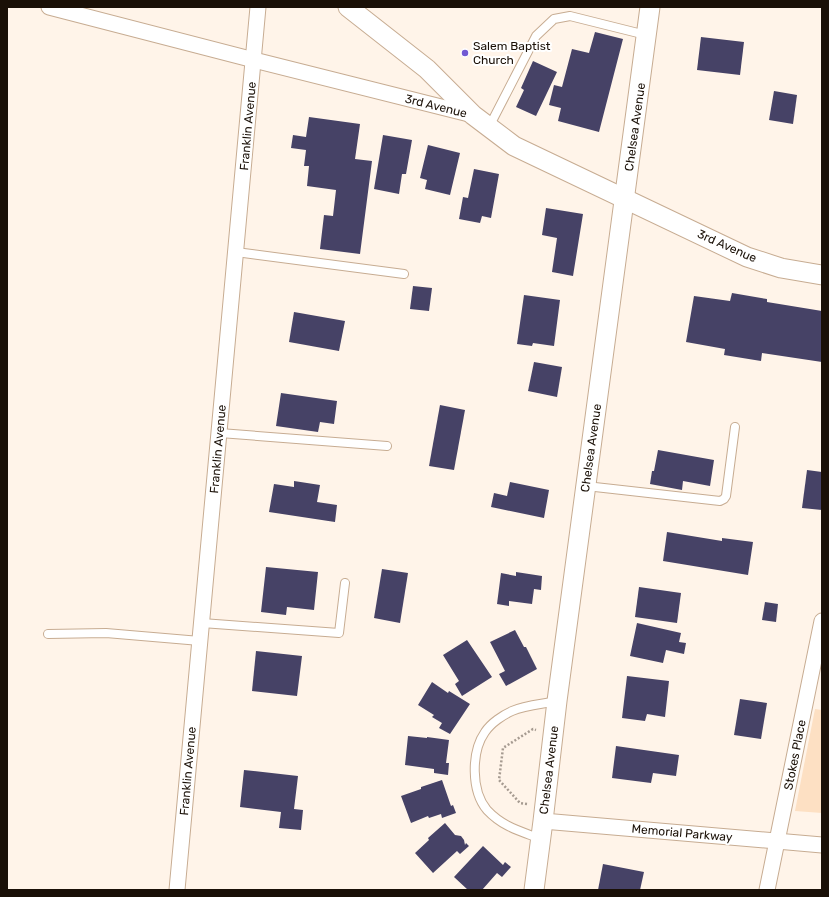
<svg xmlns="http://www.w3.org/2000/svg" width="829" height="897" font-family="Rubik,sans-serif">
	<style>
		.green { fill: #fde0c3 }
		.building { fill: #464266 }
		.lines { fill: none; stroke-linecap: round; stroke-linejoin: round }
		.service-casing { stroke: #c7ac92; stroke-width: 10 }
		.minor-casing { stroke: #c7ac92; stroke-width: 17 }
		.tertiary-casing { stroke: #c7ac92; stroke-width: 21 }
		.path { stroke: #a69b91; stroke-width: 2.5; stroke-dasharray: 2 2; stroke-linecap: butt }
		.service { stroke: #fff; stroke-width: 8 }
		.minor { stroke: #fff; stroke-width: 15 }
		.tertiary { stroke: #fff; stroke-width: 19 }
		.poi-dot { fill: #7159d3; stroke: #fff; stroke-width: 1.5 }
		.labels { text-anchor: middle; stroke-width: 4; stroke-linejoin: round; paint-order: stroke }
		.poi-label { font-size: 12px; fill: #1a1007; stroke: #fff; text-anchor: start }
		.street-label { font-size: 12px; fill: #1a1007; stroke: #fff }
	</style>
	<rect width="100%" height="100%" fill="#fff4e9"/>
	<polygon class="green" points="815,709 822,710 822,813 795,811"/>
	<g class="building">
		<polygon points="595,32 623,39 599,132 558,121 561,108 549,105 554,85 562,87 572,49 589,53"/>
		<polygon points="701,37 744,42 740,75 697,70"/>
		<polygon points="533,61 557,72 536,116 516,107 524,90 521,88"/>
		<polygon points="774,91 797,95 793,124 769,120"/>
		<polygon points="309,117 360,124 355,159 372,161 360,254 320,249 324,215 333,216 336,190 307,186 309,166 304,166 306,150 291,148 293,135 306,137"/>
		<polygon points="383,135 412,140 406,174 402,174 399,194 374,189"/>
		<polygon points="428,145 460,153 450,195 425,189 427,180 420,178"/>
		<polygon points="474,169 499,174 491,218 482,216 480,223 459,219 463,197 468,198"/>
		<polygon points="546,208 583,214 573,276 552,272 557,238 542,235"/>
		<polygon points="413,286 432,288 429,311 410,309"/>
		<polygon points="732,293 767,299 767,302 822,311 822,362 762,353 761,361 724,355 725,349 686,342 694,296 730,301"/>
		<polygon points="524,295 560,300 554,346 533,343 532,346 517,344"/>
		<polygon points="294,312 345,321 339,351 289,342"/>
		<polygon points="534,362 562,367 557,397 528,391"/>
		<polygon points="281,393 337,401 334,424 320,422 318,432 276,426"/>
		<polygon points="440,405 465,410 454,470 429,466"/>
		<polygon points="658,450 714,460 710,486 683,481 682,490 650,484 652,471 654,471"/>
		<polygon points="807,470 822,472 822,510 802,508"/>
		<polygon points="294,481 320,485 317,502 337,505 335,522 269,512 274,484 294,487"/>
		<polygon points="510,482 549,490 544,518 491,507 494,493 507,496"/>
		<polygon points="667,532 722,541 722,538 753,542 748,575 663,561"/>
		<polygon points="266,567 318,572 314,610 287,607 286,615 261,612"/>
		<polygon points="382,569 408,573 400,623 374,618"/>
		<polygon points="516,572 542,576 541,590 534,589 532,604 509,601 509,606 497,604 501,573 516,576"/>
		<polygon points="639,587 681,593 677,623 635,617"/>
		<polygon points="765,602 778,604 776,622 762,620"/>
		<polygon points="637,623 681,633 679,642 686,643 684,654 666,650 663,663 630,656"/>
		<polygon points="515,630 524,647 526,647 537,669 506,686 499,674 505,671 490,642"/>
		<polygon points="467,640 492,677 462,696 455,684 459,681 443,655"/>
		<polygon points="256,651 302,656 297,696 252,691"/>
		<polygon points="627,676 669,681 665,717 647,714 645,721 622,718"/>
		<polygon points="432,682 448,693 449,691 470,704 450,734 439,728 442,723 432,717 434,715 418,705"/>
		<polygon points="740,699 767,703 761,739 734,735"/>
		<polygon points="408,736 427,738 427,737 449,740 446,763 449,763 448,775 434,773 434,769 405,765"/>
		<polygon points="616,746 679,755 676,776 653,773 651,783 612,778"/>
		<polygon points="244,770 298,776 294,809 303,810 301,830 279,828 281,812 240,807"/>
		<polygon points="442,780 451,806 453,805 456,813 442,818 441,814 429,818 428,816 411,823 401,796 421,789 421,787"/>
		<polygon points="445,823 455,835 461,836 464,840 465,845 466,843 469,846 460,854 457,851 433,873 415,853 429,840 428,838"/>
		<polygon points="483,846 503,865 505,862 511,867 502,877 497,873 482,890 468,890 454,877"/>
		<polygon points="603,864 644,872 640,890 598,890"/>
	</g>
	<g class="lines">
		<defs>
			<g id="service">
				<polyline points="489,127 536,36 554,19 570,16 646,35"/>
				<polyline points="236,252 404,274"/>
				<polyline points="220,433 387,446"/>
				<polyline points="586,486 720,501 724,499 726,496 735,427"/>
				<polyline points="202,623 339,633 345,583"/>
				<polyline points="48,634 106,633 200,641"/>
				<path d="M541 839C520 831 503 827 487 810 471 791 471 752 485 732 491 723 503 715 512 711 525 705 543 704 557 701"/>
			</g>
			<g id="minor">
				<polyline points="49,7 254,60 473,115"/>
				<polyline points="543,821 822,845"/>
				<polyline points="177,890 258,7"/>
				<polyline points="767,890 822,621"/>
			</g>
			<g id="tertiary">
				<polyline points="348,7 427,69 473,115 514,146 747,257 781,268 822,275"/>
				<polyline points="534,890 543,821 557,701 650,7"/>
			</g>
		</defs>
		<use href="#service" class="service-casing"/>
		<use href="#minor" class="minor-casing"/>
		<use href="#tertiary" class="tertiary-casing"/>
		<polyline class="path" points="527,804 520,803 499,780 503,748 533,729 536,730"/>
		<use href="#service" class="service"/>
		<use href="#minor" class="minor"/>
		<use href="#tertiary" class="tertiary"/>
	</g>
	<circle class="poi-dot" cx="465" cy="53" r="4"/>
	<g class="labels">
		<g class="poi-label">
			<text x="473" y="50">Salem Baptist<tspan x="473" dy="14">Church</tspan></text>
		</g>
		<g class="street-label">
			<text transform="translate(436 106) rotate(14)" y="4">3rd Avenue</text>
			<text transform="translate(248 126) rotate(-85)" y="4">Franklin Avenue</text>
			<text transform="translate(635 127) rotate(-82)" y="4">Chelsea Avenue</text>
			<text transform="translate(727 246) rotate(24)" y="4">3rd Avenue</text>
			<text transform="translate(591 448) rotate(-82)" y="4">Chelsea Avenue</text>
			<text transform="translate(218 449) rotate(-85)" y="4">Franklin Avenue</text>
			<text transform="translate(795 755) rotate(-79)" y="4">Stokes Place</text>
			<text transform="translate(549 770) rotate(-83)" y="4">Chelsea Avenue</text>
			<text transform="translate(188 771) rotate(-85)" y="4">Franklin Avenue</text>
			<text transform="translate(682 833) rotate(5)" y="4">Memorial Parkway</text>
		</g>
	</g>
	<rect width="829" height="897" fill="none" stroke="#1a1007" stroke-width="16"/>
</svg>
